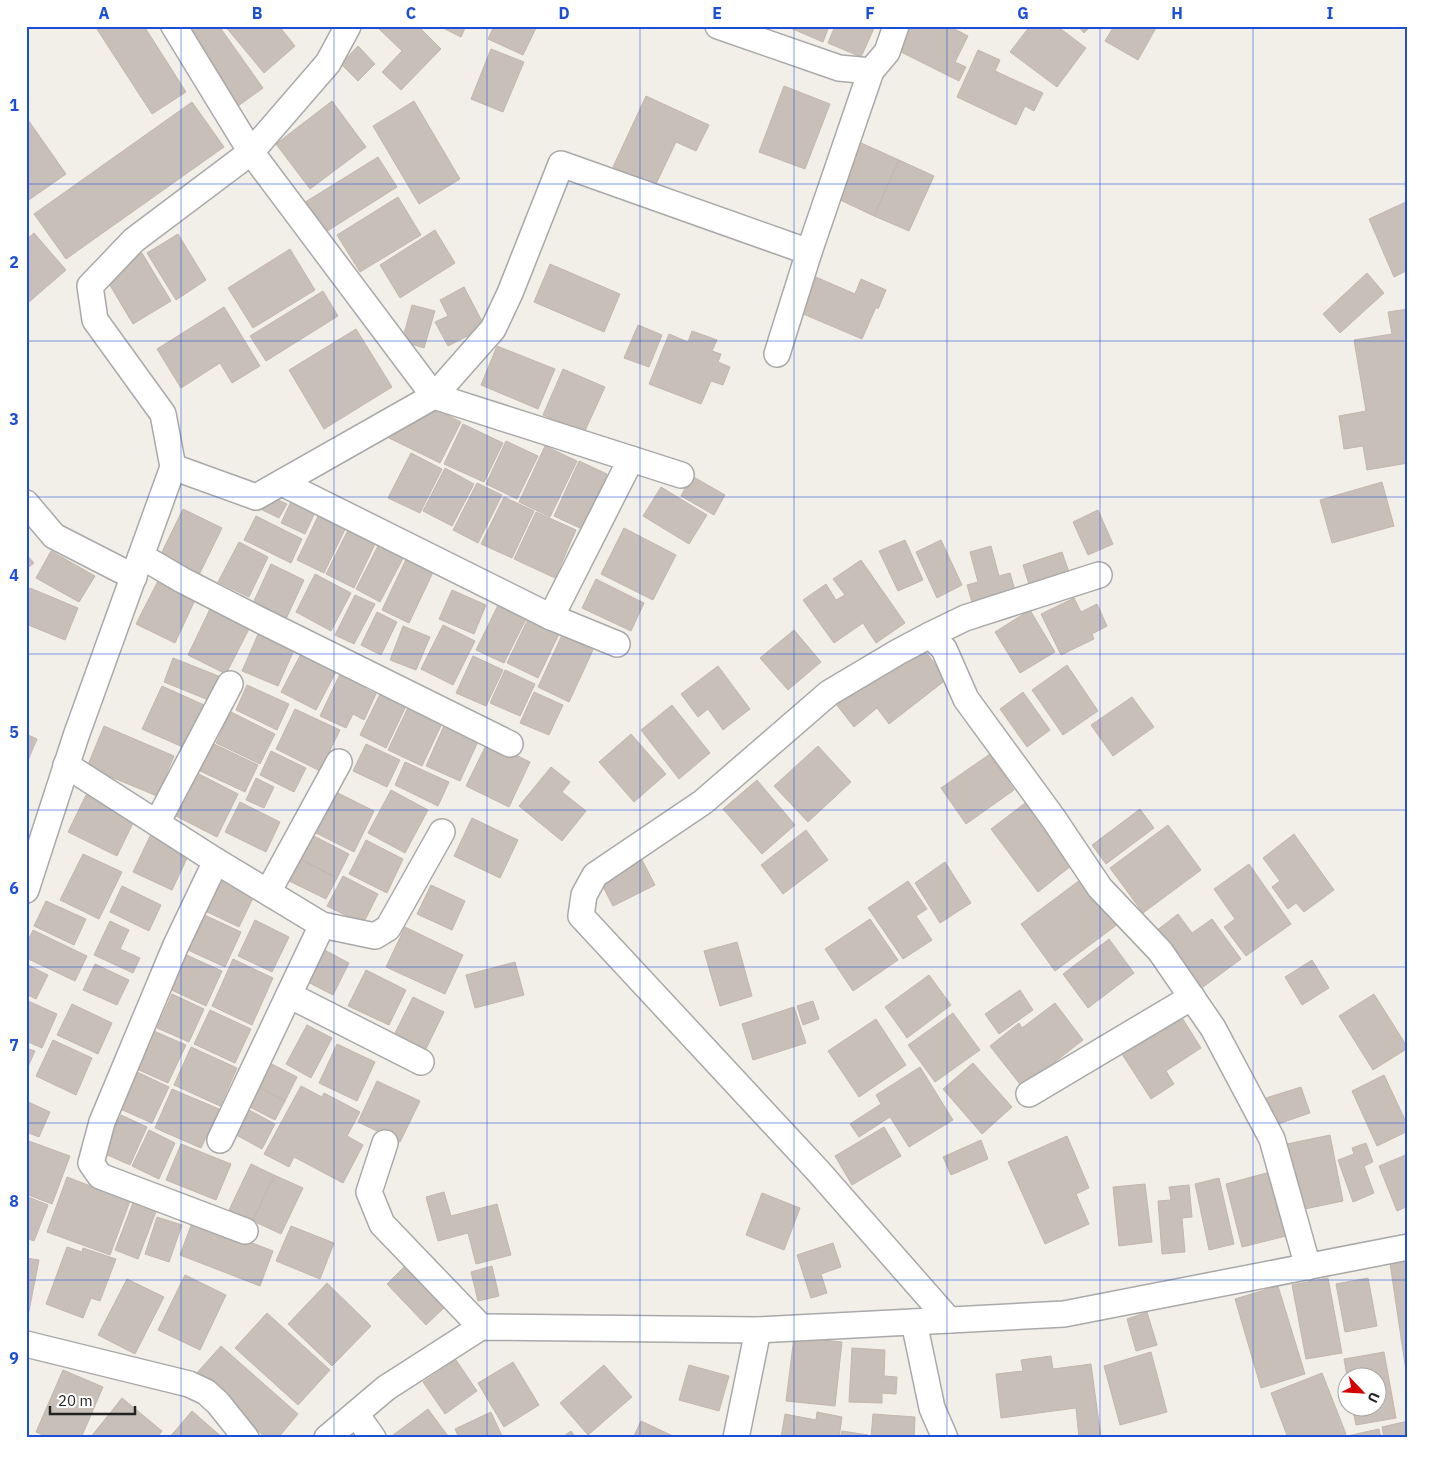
<svg xmlns="http://www.w3.org/2000/svg" width="1434" height="1464" font-family="'IBM Plex Sans',sans-serif">
	<style>
		.building { fill: #c7bfb8; stroke: #c4b6ab }
		.lines { fill: none; stroke-linecap: round; stroke-linejoin: round }
		.minor-casing { stroke: #a9a9a9; stroke-width: 28 }
		.minor { stroke: #fff; stroke-width: 25 }
		.grid { fill: none; stroke: #1d4ed8; stroke-width: 1; stroke-opacity: 0.55 }
		.neatline { fill: none; stroke: #1d4ed8; stroke-width: 2 }
		.grid-label { font-size: 16px; text-anchor: middle; font-weight: bold; fill: #1d4ed8 }
	</style>
	<rect width="100%" height="100%" fill="#f2efe9"/>
	<g class="building">
		<polygon points="95,26 144,26 186,92 152,114"/>
		<polygon points="198,26 219,26 263,88 234,109 183,37"/>
		<polygon points="225,26 279,26 295,46 264,73"/>
		<polygon points="376,26 418,26 441,49 401,90 382,72 402,51"/>
		<polygon points="439,26 466,26 461,37"/>
		<polygon points="494,26 537,26 523,55 488,39"/>
		<polygon points="786,26 829,26 823,42"/>
		<polygon points="835,26 875,26 861,57 828,43"/>
		<polygon points="899,26 949,26 968,36 955,62 966,67 959,81 889,46"/>
		<polygon points="1030,26 1057,26 1086,48 1057,87 1010,52"/>
		<polygon points="1078,26 1091,26 1084,33"/>
		<polygon points="1114,26 1157,26 1138,60 1105,41"/>
		<polygon points="358,46 375,64 358,81 341,64"/>
		<polygon points="491,49 524,62 503,112 471,99"/>
		<polygon points="978,50 1000,60 995,71 1043,93 1034,111 1025,106 1016,125 957,97"/>
		<polygon points="784,86 830,104 805,169 759,152"/>
		<polygon points="646,96 709,125 696,151 676,142 655,186 613,167"/>
		<polygon points="332,101 366,147 310,189 276,144"/>
		<polygon points="414,101 460,179 419,204 373,126"/>
		<polygon points="192,102 224,147 66,259 34,214"/>
		<polygon points="26,117 66,174 26,202"/>
		<polygon points="859,142 899,160 874,216 834,197"/>
		<polygon points="378,157 397,187 321,235 302,204"/>
		<polygon points="899,160 934,176 909,231 874,216"/>
		<polygon points="398,197 421,235 360,272 337,235"/>
		<polygon points="1408,201 1408,270 1394,277 1369,219"/>
		<polygon points="435,230 455,263 400,298 380,265"/>
		<polygon points="34,233 66,270 29,302 26,299 26,240"/>
		<polygon points="178,234 206,280 176,300 147,253"/>
		<polygon points="290,249 315,290 253,328 228,288"/>
		<polygon points="142,253 171,301 133,324 105,277"/>
		<polygon points="550,264 620,294 604,332 534,302"/>
		<polygon points="1367,273 1384,293 1340,333 1323,314"/>
		<polygon points="816,277 855,294 861,279 886,290 878,309 876,307 862,339 801,313"/>
		<polygon points="464,287 485,327 448,346 435,322 448,316 440,300"/>
		<polygon points="323,291 338,316 266,361 250,336"/>
		<polygon points="412,305 435,311 424,348 402,341"/>
		<polygon points="224,307 260,366 232,383 220,363 181,388 157,349"/>
		<polygon points="1408,309 1408,463 1367,470 1363,446 1344,449 1339,416 1366,411 1354,340 1392,334 1388,312"/>
		<polygon points="638,325 662,335 649,367 624,358"/>
		<polygon points="356,329 392,387 324,429 289,370"/>
		<polygon points="692,331 717,340 712,351 721,354 718,362 730,367 723,385 711,381 701,404 649,384 669,334 688,342"/>
		<polygon points="497,346 555,369 538,409 481,385"/>
		<polygon points="563,369 605,387 584,433 543,415"/>
		<polygon points="434,408 461,422 440,463 385,436"/>
		<polygon points="463,424 503,443 484,482 444,464"/>
		<polygon points="506,441 538,456 517,499 486,484"/>
		<polygon points="545,446 577,461 550,517 519,502"/>
		<polygon points="411,453 442,469 420,513 388,498"/>
		<polygon points="579,461 607,474 582,529 554,516"/>
		<polygon points="445,468 474,484 452,526 423,511"/>
		<polygon points="692,476 725,495 714,515 681,496"/>
		<polygon points="1382,482 1394,526 1332,543 1320,500"/>
		<polygon points="477,483 502,495 478,543 453,530"/>
		<polygon points="661,487 707,515 689,544 643,516"/>
		<polygon points="265,494 287,504 279,518 258,508"/>
		<polygon points="293,497 317,508 305,534 281,523"/>
		<polygon points="504,497 534,511 512,558 481,544"/>
		<polygon points="322,508 349,521 324,573 297,560"/>
		<polygon points="183,509 222,528 199,575 160,556"/>
		<polygon points="1098,510 1113,544 1088,555 1073,522"/>
		<polygon points="536,512 576,530 555,578 514,559"/>
		<polygon points="256,516 302,539 291,563 244,540"/>
		<polygon points="352,522 379,536 354,588 326,574"/>
		<polygon points="624,528 676,555 653,600 601,574"/>
		<polygon points="383,536 408,549 380,602 356,589"/>
		<polygon points="905,540 923,580 898,591 879,551"/>
		<polygon points="941,540 962,585 937,598 916,552"/>
		<polygon points="239,542 268,557 249,597 218,582"/>
		<polygon points="991,546 999,576 1010,573 1017,597 974,609 967,585 978,582 970,552"/>
		<polygon points="51,551 95,576 79,602 36,578"/>
		<polygon points="1062,552 1071,578 1031,591 1023,565"/>
		<polygon points="409,553 436,566 409,623 382,610"/>
		<polygon points="26,554 34,563 26,569"/>
		<polygon points="861,560 905,623 876,643 863,623 834,643 803,600 826,584 836,600 845,595 833,579"/>
		<polygon points="271,564 304,580 286,619 253,603"/>
		<polygon points="315,574 351,593 331,631 296,612"/>
		<polygon points="596,579 644,603 631,631 582,608"/>
		<polygon points="158,581 195,600 175,643 136,624"/>
		<polygon points="30,588 78,608 65,640 26,624 26,597"/>
		<polygon points="452,590 486,605 474,634 439,619"/>
		<polygon points="355,595 375,604 354,644 335,635"/>
		<polygon points="1074,598 1081,612 1097,604 1107,626 1092,634 1094,639 1061,655 1041,614"/>
		<polygon points="501,599 529,613 504,663 476,650"/>
		<polygon points="210,609 249,629 226,674 188,655"/>
		<polygon points="1030,610 1055,652 1020,673 995,632"/>
		<polygon points="377,612 397,622 381,655 361,645"/>
		<polygon points="528,619 559,634 538,678 507,663"/>
		<polygon points="443,625 475,641 453,685 421,669"/>
		<polygon points="403,626 430,637 416,670 390,660"/>
		<polygon points="794,630 821,662 788,690 760,658"/>
		<polygon points="259,632 295,648 278,686 242,671"/>
		<polygon points="562,635 593,650 569,702 538,687"/>
		<polygon points="921,646 947,679 889,724 877,708 854,727 836,704 888,664"/>
		<polygon points="303,650 338,668 316,710 281,692"/>
		<polygon points="473,656 503,670 486,706 456,693"/>
		<polygon points="173,658 221,677 211,701 164,682"/>
		<polygon points="1067,665 1098,711 1063,735 1032,690"/>
		<polygon points="718,666 750,709 723,730 708,709 698,717 681,694"/>
		<polygon points="342,670 368,682 365,689 376,694 364,720 353,714 346,728 320,716"/>
		<polygon points="505,670 535,684 520,716 490,703"/>
		<polygon points="247,685 289,704 277,730 236,710"/>
		<polygon points="162,686 204,705 185,748 142,729"/>
		<polygon points="384,686 410,698 386,748 360,735"/>
		<polygon points="534,692 563,705 549,735 520,723"/>
		<polygon points="1023,692 1050,730 1027,747 1000,709"/>
		<polygon points="1132,697 1154,727 1113,756 1091,725"/>
		<polygon points="412,699 446,715 422,766 388,750"/>
		<polygon points="672,705 710,753 679,779 641,730"/>
		<polygon points="295,709 340,730 320,771 276,749"/>
		<polygon points="231,712 275,734 260,764 216,743"/>
		<polygon points="447,719 481,735 460,781 426,766"/>
		<polygon points="104,726 174,756 157,796 87,767"/>
		<polygon points="26,734 37,739 26,765"/>
		<polygon points="631,734 666,774 634,802 599,762"/>
		<polygon points="488,741 530,762 509,807 466,786"/>
		<polygon points="214,744 258,765 245,792 200,771"/>
		<polygon points="366,744 400,760 387,787 353,771"/>
		<polygon points="818,746 851,782 808,822 774,786"/>
		<polygon points="271,751 306,768 294,792 260,775"/>
		<polygon points="990,754 1014,790 966,824 941,788"/>
		<polygon points="405,762 449,782 438,806 395,785"/>
		<polygon points="551,767 570,782 562,792 586,811 562,841 519,806"/>
		<polygon points="197,773 238,794 217,837 176,816"/>
		<polygon points="256,778 274,787 264,808 246,800"/>
		<polygon points="757,780 795,825 762,854 723,809"/>
		<polygon points="330,789 374,811 354,852 310,830"/>
		<polygon points="391,790 428,810 405,853 368,833"/>
		<polygon points="86,795 135,819 117,856 68,832"/>
		<polygon points="1029,800 1076,862 1038,892 991,829"/>
		<polygon points="240,802 280,822 266,852 225,832"/>
		<polygon points="1140,809 1154,828 1106,864 1092,845"/>
		<polygon points="472,818 518,840 500,878 454,856"/>
		<polygon points="1168,825 1201,870 1143,913 1110,868"/>
		<polygon points="806,830 828,860 783,894 761,865"/>
		<polygon points="306,832 349,854 337,878 294,856"/>
		<polygon points="151,834 190,852 172,890 133,872"/>
		<polygon points="1294,834 1334,890 1304,912 1296,903 1288,909 1272,887 1280,881 1263,858"/>
		<polygon points="366,840 403,859 387,893 349,874"/>
		<polygon points="83,854 122,872 99,919 60,900"/>
		<polygon points="294,856 337,878 326,899 283,878"/>
		<polygon points="641,858 655,885 613,906 599,879"/>
		<polygon points="945,862 971,903 940,923 915,883"/>
		<polygon points="1249,864 1291,924 1246,956 1224,927 1235,919 1214,889"/>
		<polygon points="218,874 256,892 239,927 201,909"/>
		<polygon points="343,876 378,894 363,924 327,906"/>
		<polygon points="1084,877 1118,924 1055,971 1021,924"/>
		<polygon points="908,881 927,909 916,916 932,940 903,959 868,908"/>
		<polygon points="431,885 465,901 452,930 417,914"/>
		<polygon points="122,886 161,905 149,931 110,912"/>
		<polygon points="46,901 86,919 74,945 34,926"/>
		<polygon points="196,911 241,932 225,967 179,946"/>
		<polygon points="1178,914 1192,933 1212,919 1241,959 1199,990 1156,931"/>
		<polygon points="870,919 898,960 853,991 825,949"/>
		<polygon points="255,920 289,937 272,972 238,956"/>
		<polygon points="110,921 129,930 120,949 140,958 133,973 94,955"/>
		<polygon points="405,927 463,955 445,994 386,967"/>
		<polygon points="33,930 87,956 75,981 26,958 26,945"/>
		<polygon points="1109,939 1134,973 1088,1008 1063,974"/>
		<polygon points="737,942 752,996 720,1006 704,951"/>
		<polygon points="319,947 349,963 333,995 302,979"/>
		<polygon points="180,952 222,971 206,1006 165,987"/>
		<polygon points="233,959 273,978 252,1025 212,1006"/>
		<polygon points="1312,960 1329,988 1302,1005 1285,977"/>
		<polygon points="515,962 524,995 475,1008 466,975"/>
		<polygon points="26,964 48,975 36,999 26,994"/>
		<polygon points="95,964 129,980 117,1005 83,990"/>
		<polygon points="366,970 406,990 389,1025 348,1006"/>
		<polygon points="929,975 951,1005 907,1038 885,1007"/>
		<polygon points="1020,990 1033,1010 999,1034 985,1014"/>
		<polygon points="172,994 204,1009 189,1042 157,1028"/>
		<polygon points="1374,994 1408,1048 1373,1070 1339,1016"/>
		<polygon points="413,997 444,1012 424,1053 393,1037"/>
		<polygon points="26,1000 57,1014 42,1048 26,1041"/>
		<polygon points="813,1001 819,1019 803,1025 797,1006"/>
		<polygon points="1055,1003 1083,1040 1051,1065 1055,1070 1026,1092 990,1046 1019,1023 1022,1028"/>
		<polygon points="72,1004 112,1023 98,1054 57,1035"/>
		<polygon points="794,1007 806,1043 753,1060 742,1024"/>
		<polygon points="210,1010 251,1029 235,1063 194,1044"/>
		<polygon points="953,1013 980,1050 935,1082 908,1045"/>
		<polygon points="1179,1013 1201,1048 1166,1071 1174,1084 1151,1099 1120,1051"/>
		<polygon points="876,1019 906,1065 859,1097 828,1051"/>
		<polygon points="307,1025 332,1038 311,1078 286,1064"/>
		<polygon points="147,1028 186,1045 168,1083 130,1066"/>
		<polygon points="53,1040 92,1058 76,1095 36,1076"/>
		<polygon points="337,1044 375,1062 357,1101 319,1083"/>
		<polygon points="191,1047 237,1068 220,1106 174,1085"/>
		<polygon points="26,1048 35,1051 26,1071"/>
		<polygon points="264,1060 297,1077 285,1101 252,1084"/>
		<polygon points="973,1063 1012,1107 982,1134 943,1089"/>
		<polygon points="920,1067 953,1120 909,1147 890,1117 859,1137 850,1124 881,1104 876,1095"/>
		<polygon points="135,1071 169,1087 152,1123 118,1108"/>
		<polygon points="1384,1075 1408,1126 1408,1131 1377,1146 1352,1091"/>
		<polygon points="377,1081 420,1101 400,1142 358,1122"/>
		<polygon points="252,1084 285,1101 275,1120 242,1103"/>
		<polygon points="301,1086 322,1097 324,1093 360,1112 347,1136 363,1145 343,1183 294,1157 289,1167 264,1154"/>
		<polygon points="1301,1087 1310,1113 1275,1125 1266,1098"/>
		<polygon points="172,1089 219,1109 201,1148 155,1128"/>
		<polygon points="26,1101 50,1112 39,1137 26,1132"/>
		<polygon points="242,1106 275,1124 262,1149 229,1131"/>
		<polygon points="121,1115 147,1127 130,1165 103,1153"/>
		<polygon points="884,1127 901,1156 852,1185 835,1156"/>
		<polygon points="149,1130 175,1143 159,1179 132,1166"/>
		<polygon points="1330,1135 1343,1201 1300,1210 1287,1144"/>
		<polygon points="1067,1136 1089,1188 1076,1194 1089,1224 1045,1244 1008,1162"/>
		<polygon points="26,1140 70,1156 52,1204 26,1194"/>
		<polygon points="981,1140 988,1159 951,1175 943,1157"/>
		<polygon points="1366,1143 1373,1162 1364,1166 1374,1193 1353,1202 1338,1160 1354,1154 1352,1148"/>
		<polygon points="181,1144 231,1164 216,1200 166,1180"/>
		<polygon points="1408,1154 1408,1206 1397,1211 1379,1166"/>
		<polygon points="251,1164 274,1175 253,1221 229,1210"/>
		<polygon points="1270,1172 1286,1236 1242,1247 1226,1184"/>
		<polygon points="274,1175 303,1188 281,1234 253,1221"/>
		<polygon points="67,1177 130,1201 110,1255 47,1232"/>
		<polygon points="1219,1178 1234,1244 1209,1250 1195,1184"/>
		<polygon points="1145,1184 1152,1242 1119,1246 1113,1187"/>
		<polygon points="1189,1185 1192,1217 1182,1218 1185,1252 1162,1254 1158,1201 1171,1200 1169,1187"/>
		<polygon points="444,1192 451,1216 497,1204 511,1255 476,1264 468,1233 438,1241 426,1197"/>
		<polygon points="762,1193 800,1208 784,1250 746,1235"/>
		<polygon points="26,1196 48,1205 34,1241 26,1238"/>
		<polygon points="134,1200 157,1209 138,1259 115,1250"/>
		<polygon points="157,1217 182,1225 169,1262 145,1254"/>
		<polygon points="193,1220 273,1251 260,1286 180,1255"/>
		<polygon points="291,1226 334,1243 320,1279 276,1261"/>
		<polygon points="833,1243 841,1267 821,1274 827,1293 811,1298 797,1255"/>
		<polygon points="67,1247 82,1252 83,1248 116,1259 100,1301 91,1298 83,1318 46,1304"/>
		<polygon points="26,1258 39,1260 28,1316 26,1316"/>
		<polygon points="1408,1260 1408,1385 1390,1263"/>
		<polygon points="408,1263 448,1304 426,1325 387,1284"/>
		<polygon points="492,1266 499,1296 478,1301 471,1272"/>
		<polygon points="185,1275 226,1295 200,1350 158,1330"/>
		<polygon points="1328,1278 1342,1353 1306,1359 1292,1285"/>
		<polygon points="1368,1278 1377,1326 1345,1332 1336,1284"/>
		<polygon points="127,1279 164,1297 135,1354 98,1335"/>
		<polygon points="327,1283 371,1326 332,1366 288,1324"/>
		<polygon points="1278,1286 1305,1374 1261,1388 1235,1299"/>
		<polygon points="1147,1312 1157,1345 1136,1351 1127,1319"/>
		<polygon points="267,1313 330,1370 298,1405 235,1348"/>
		<polygon points="794,1337 842,1342 835,1406 786,1401"/>
		<polygon points="221,1346 298,1414 278,1438 266,1438 195,1375"/>
		<polygon points="852,1348 885,1350 884,1376 897,1377 896,1394 882,1393 882,1403 849,1402"/>
		<polygon points="1151,1352 1167,1412 1120,1425 1104,1366"/>
		<polygon points="1384,1352 1396,1418 1356,1425 1352,1406 1376,1406 1376,1376 1347,1376 1344,1359"/>
		<polygon points="1051,1356 1053,1369 1091,1364 1101,1438 1079,1438 1076,1408 1001,1418 996,1374 1023,1371 1021,1360"/>
		<polygon points="456,1360 477,1391 445,1414 423,1382"/>
		<polygon points="513,1362 539,1405 504,1427 478,1383"/>
		<polygon points="604,1365 632,1397 588,1435 560,1403"/>
		<polygon points="689,1365 729,1376 719,1411 679,1400"/>
		<polygon points="63,1370 103,1387 81,1438 50,1438 36,1432"/>
		<polygon points="1322,1373 1346,1434 1337,1438 1288,1438 1271,1393"/>
		<polygon points="122,1398 162,1431 157,1438 90,1438"/>
		<polygon points="428,1409 448,1436 446,1438 389,1438"/>
		<polygon points="192,1411 223,1438 169,1438"/>
		<polygon points="491,1412 503,1438 459,1438 455,1429"/>
		<polygon points="817,1412 842,1417 839,1438 781,1438 785,1414 816,1420"/>
		<polygon points="873,1414 915,1417 914,1438 871,1438"/>
		<polygon points="641,1421 675,1437 675,1438 633,1438"/>
		<polygon points="1408,1421 1408,1438 1384,1438 1382,1427"/>
		<polygon points="1379,1429 1381,1438 1347,1438 1347,1436"/>
		<polygon points="571,1431 576,1438 561,1438"/>
		<polygon points="842,1431 868,1435 867,1438 840,1438"/>
	</g>
	<g class="lines">
		<defs>
			<g id="minor">
				<polyline points="174,26 251,152 434,396 493,329 510,293 561,164 809,252"/>
				<polyline points="718,26 839,68 871,71 887,52 896,26"/>
				<polyline points="777,354 809,252 871,71"/>
				<polyline points="173,467 256,497 434,396 681,475"/>
				<polyline points="282,483 551,617 617,644"/>
				<polyline points="26,503 54,536 134,577"/>
				<polyline points="141,556 182,580 258,619 510,744"/>
				<polyline points="551,617 631,459"/>
				<polyline points="930,635 965,618 1099,575"/>
				<polyline points="66,765 216,861 322,925 375,936 388,928 442,832"/>
				<polyline points="157,823 230,684"/>
				<polyline points="216,861 176,945 102,1122 91,1163 100,1176 245,1231"/>
				<polyline points="26,890 76,736 173,467 163,414 95,320 90,286 134,240 251,152 328,63 348,26"/>
				<polyline points="268,892 339,762"/>
				<polyline points="289,995 421,1062"/>
				<polyline points="1029,1094 1192,997"/>
				<polyline points="220,1140 322,925"/>
				<polyline points="385,1143 369,1192 382,1224 481,1327"/>
				<polyline points="949,1320 818,1171 581,916 584,895 595,875 703,802 829,693 898,652 930,635 944,649 966,699 1053,818 1100,888 1160,951 1213,1028 1272,1139 1308,1267"/>
				<polyline points="914,1322 932,1408 945,1438"/>
				<polyline points="26,1344 189,1384 206,1392 218,1403 246,1438"/>
				<polyline points="356,1414 373,1438"/>
				<polyline points="327,1438 386,1388 481,1327 758,1330 1064,1314 1408,1247"/>
				<polyline points="736,1438 758,1330"/>
			</g>
		</defs>
		<use href="#minor" class="minor-casing"/>
		<use href="#minor" class="minor"/>
	</g>
	<path class="grid" d="M181 26V1438M334 26V1438M487 26V1438M640 26V1438M794 26V1438M947 26V1438M1100 26V1438M1253 26V1438M26 184H1408M26 341H1408M26 497H1408M26 654H1408M26 810H1408M26 967H1408M26 1123H1408M26 1280H1408"/>
	<rect width="1434" height="1464" fill="none" stroke="#ffffff" stroke-width="55"/>
	<g transform="translate(1362 1392) rotate(115)"><circle r="24" fill="#ffffff" stroke="#a7a7a7"/>
	<path d="M0-4L9 19L0 12L-9 19Z" fill="#d40000"/>
	<text y="-8" font-size="14" font-weight="bold" text-anchor="middle" fill="#222222">U</text>
	</g>
	<path d="M50 1406v8h85v-8" fill="none" stroke="#222222" stroke-width="2.5"/>
	<text x="58" y="1406" font-size="15" fill="#222222" stroke="#ffffff" stroke-width="4" paint-order="stroke">20 m</text>
	<rect x="28" y="28" width="1378" height="1408" class="neatline"/>
	<g class="grid-label">
		<text x="104" y="19">A</text>
		<text x="257" y="19">B</text>
		<text x="411" y="19">C</text>
		<text x="564" y="19">D</text>
		<text x="717" y="19">E</text>
		<text x="870" y="19">F</text>
		<text x="1023" y="19">G</text>
		<text x="1177" y="19">H</text>
		<text x="1330" y="19">I</text>
		<text x="14" y="111">1</text>
		<text x="14" y="268">2</text>
		<text x="14" y="425">3</text>
		<text x="14" y="581">4</text>
		<text x="14" y="738">5</text>
		<text x="14" y="894">6</text>
		<text x="14" y="1051">7</text>
		<text x="14" y="1207">8</text>
		<text x="14" y="1364">9</text>
	</g>
</svg>
